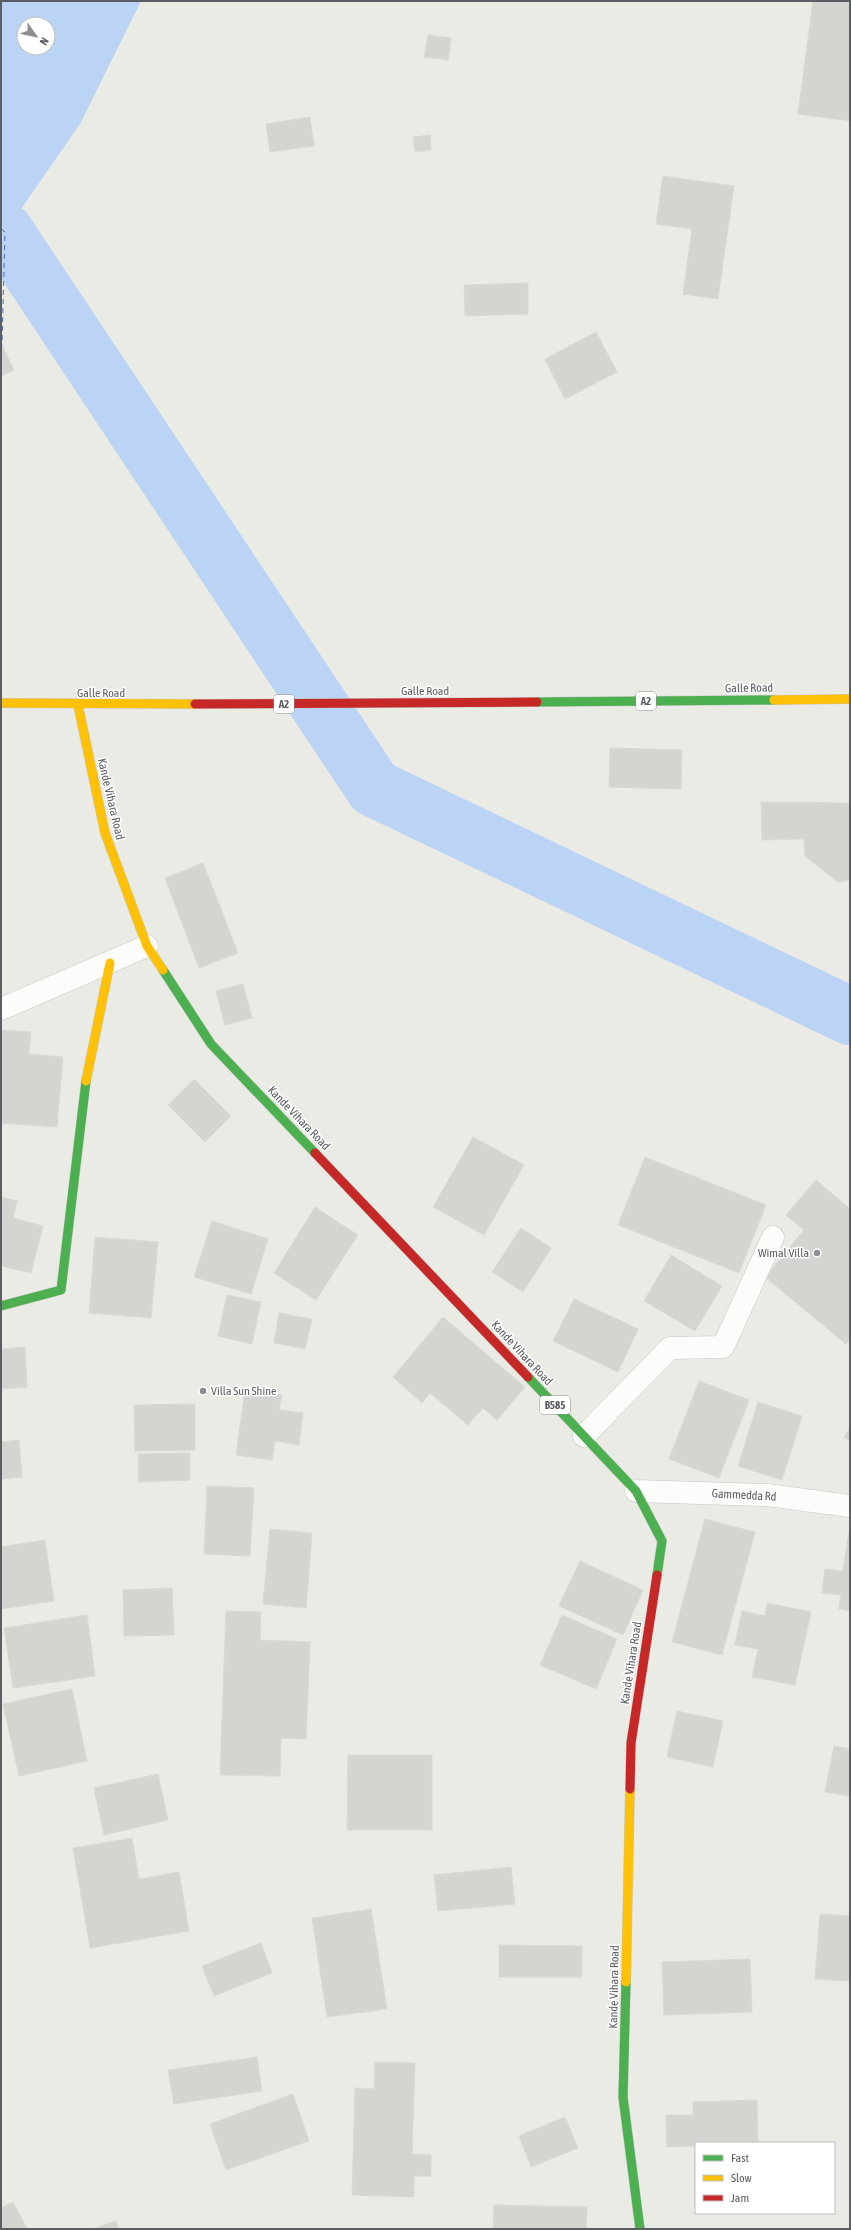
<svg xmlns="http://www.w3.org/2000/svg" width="851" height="2230" font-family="'Asap Condensed',sans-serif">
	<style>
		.water { fill: #bbd3f4; fill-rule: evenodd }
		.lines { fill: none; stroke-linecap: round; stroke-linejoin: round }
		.river { stroke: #bbd3f4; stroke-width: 58 }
		.ferry { stroke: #4a70bd; stroke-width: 1; stroke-dasharray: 5 4; stroke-linecap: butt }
		.building { fill: #d4d4d0; stroke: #dadad4 }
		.street-casing { stroke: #c7c8c6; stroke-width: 23 }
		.fast-casing { stroke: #c8c8c7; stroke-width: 10 }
		.slow-casing { stroke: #c8c8c7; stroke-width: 10 }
		.jam-casing { stroke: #c8c8c7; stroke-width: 10 }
		.path { stroke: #c8ccca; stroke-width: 2.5; stroke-dasharray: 4 2; stroke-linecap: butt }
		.street { stroke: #fcfcfb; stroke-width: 22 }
		.fast { stroke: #4caf50; stroke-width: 9 }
		.slow { stroke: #ffc107; stroke-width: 9 }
		.jam { stroke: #c62828; stroke-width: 9 }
		.poi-dot { fill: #8d8f90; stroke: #fff; stroke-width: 1.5 }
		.labels { text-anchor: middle; stroke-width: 3; stroke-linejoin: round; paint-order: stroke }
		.shield { fill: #fff; stroke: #8c8e92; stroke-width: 1 }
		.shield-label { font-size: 11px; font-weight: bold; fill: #5b5e63 }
		.street-label { font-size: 12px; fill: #5b5e63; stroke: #fff }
		.poi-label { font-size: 12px; fill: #5b5e63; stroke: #fff; text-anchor: end }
	</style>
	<rect width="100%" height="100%" fill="#ebebe5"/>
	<path class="water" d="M1 1H141L80 124 5 232 1 231ZM24 24H48V48H24Z"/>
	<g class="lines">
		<polyline class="river" points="5,232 374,788 850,1016"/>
		<polyline class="ferry" points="1,229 5,232 2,345"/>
	</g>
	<g class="building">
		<polygon points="813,1 850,1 850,121 798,114"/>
		<polygon points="428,35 451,38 448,60 424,57"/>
		<polygon points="310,117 314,146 270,152 266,124"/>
		<polygon points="430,135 431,150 415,152 413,137"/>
		<polygon points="663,176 734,186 718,299 683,294 692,229 656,224"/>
		<polygon points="528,283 528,314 465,316 464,285"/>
		<polygon points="596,332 617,372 565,399 545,359"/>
		<polygon points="1,343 14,370 1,376"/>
		<polygon points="610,748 682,750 681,789 609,787"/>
		<polygon points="761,802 850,803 850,880 838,882 805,856 804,839 762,840"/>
		<polygon points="203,863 238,953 199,968 165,878"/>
		<polygon points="243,984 252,1018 225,1025 216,991"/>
		<polygon points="1,1030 31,1032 29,1054 63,1057 57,1127 1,1123"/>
		<polygon points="194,1079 231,1116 205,1142 168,1105"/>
		<polygon points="473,1137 524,1165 484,1235 433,1207"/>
		<polygon points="645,1157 766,1205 739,1273 618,1225"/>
		<polygon points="816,1180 850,1209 850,1339 846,1344 765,1277 804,1230 786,1215"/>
		<polygon points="1,1197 17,1201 13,1218 43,1226 31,1273 1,1266"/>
		<polygon points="315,1207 358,1235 316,1300 274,1273"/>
		<polygon points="212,1221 268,1239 251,1294 194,1277"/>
		<polygon points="521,1228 551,1248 523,1292 492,1272"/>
		<polygon points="95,1237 158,1242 151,1318 89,1313"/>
		<polygon points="671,1255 722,1286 695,1331 644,1301"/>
		<polygon points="227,1295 261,1302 252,1344 218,1336"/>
		<polygon points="574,1299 638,1329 618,1372 553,1341"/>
		<polygon points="279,1313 312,1319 305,1349 274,1343"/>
		<polygon points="443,1317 525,1387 497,1420 483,1408 468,1425 430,1393 422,1403 393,1377"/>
		<polygon points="25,1347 27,1387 1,1389 1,1349"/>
		<polygon points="699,1381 749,1400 719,1478 669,1459"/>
		<polygon points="245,1390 282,1395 279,1410 303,1413 299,1445 275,1441 272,1460 236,1455"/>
		<polygon points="758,1402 802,1416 782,1480 738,1466"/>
		<polygon points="195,1404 195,1450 135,1451 134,1405"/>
		<polygon points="850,1428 850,1440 844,1437"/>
		<polygon points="19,1440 22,1477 1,1479 1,1442"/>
		<polygon points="190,1453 190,1480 139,1482 138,1454"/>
		<polygon points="207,1486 254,1488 250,1556 204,1554"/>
		<polygon points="705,1519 755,1532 722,1655 672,1642"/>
		<polygon points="270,1529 312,1533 306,1608 263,1604"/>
		<polygon points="849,1531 850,1532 850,1611 839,1609 841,1595 822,1593 825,1569 843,1571"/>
		<polygon points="45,1540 54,1601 1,1609 1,1547"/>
		<polygon points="580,1561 643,1590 623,1635 559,1606"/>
		<polygon points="172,1588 174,1635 124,1636 123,1590"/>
		<polygon points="767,1603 811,1612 795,1685 752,1677 758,1649 735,1645 742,1611 765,1616"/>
		<polygon points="226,1611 261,1612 260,1640 310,1642 306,1739 281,1738 280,1776 220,1775"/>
		<polygon points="87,1615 95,1676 13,1688 4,1628"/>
		<polygon points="562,1615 617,1639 596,1689 540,1665"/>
		<polygon points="72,1689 87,1761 19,1776 3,1704"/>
		<polygon points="677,1711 723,1721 713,1767 667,1757"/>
		<polygon points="834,1746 850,1749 850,1796 825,1792"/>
		<polygon points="348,1755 432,1755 432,1830 347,1830"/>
		<polygon points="158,1774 168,1820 104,1835 94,1788"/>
		<polygon points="132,1838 139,1879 179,1872 189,1931 90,1948 73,1848"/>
		<polygon points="511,1867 515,1904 438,1911 434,1875"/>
		<polygon points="371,1909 387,2009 327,2017 312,1918"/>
		<polygon points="820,1914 850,1916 850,1981 815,1979"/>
		<polygon points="261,1943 272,1973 214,1996 202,1966"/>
		<polygon points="499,1945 582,1946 582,1977 499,1977"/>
		<polygon points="750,1959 752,2012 664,2015 662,1962"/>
		<polygon points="257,2057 262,2091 174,2104 168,2070"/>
		<polygon points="375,2062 415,2063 412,2154 431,2155 431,2176 414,2176 414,2197 352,2195 355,2088 374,2089"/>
		<polygon points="293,2094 309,2141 226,2170 210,2124"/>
		<polygon points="757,2100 758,2143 696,2143 696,2146 667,2147 666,2115 693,2115 693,2102"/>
		<polygon points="565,2117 578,2148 531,2167 519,2136"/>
		<polygon points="13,2202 27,2229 1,2229 1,2208"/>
		<polygon points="494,2205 587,2207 586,2229 493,2229"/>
		<polygon points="116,2221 118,2229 92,2229"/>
	</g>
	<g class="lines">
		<defs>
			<g id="street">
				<polyline points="1,1009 147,946"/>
				<polyline points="584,1436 670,1348 723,1347 773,1237"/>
				<polyline points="636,1491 767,1495 850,1506"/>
			</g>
			<g id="fast">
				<polyline points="537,702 774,700"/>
				<polyline points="163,970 211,1044 315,1153"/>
				<polyline points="1,1306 61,1290 86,1081"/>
				<polyline points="528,1377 636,1491 662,1541 657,1575"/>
				<polyline points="626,1982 623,2097 640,2229"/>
			</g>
			<g id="slow">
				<polyline points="774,700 850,699"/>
				<polyline points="1,703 195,704"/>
				<polyline points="78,705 105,833 147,946 163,970"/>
				<polyline points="86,1081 110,963"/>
				<polyline points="626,1982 630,1789"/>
			</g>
			<g id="jam">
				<polyline points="195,704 537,702"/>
				<polyline points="315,1153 528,1377"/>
				<polyline points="630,1789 631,1743 657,1575"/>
			</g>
		</defs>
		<use href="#street" class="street-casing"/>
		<use href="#fast" class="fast-casing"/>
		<use href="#slow" class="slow-casing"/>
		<use href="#jam" class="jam-casing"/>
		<polyline class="path" points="1,345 2,345"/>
		<use href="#street" class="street"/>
		<use href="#fast" class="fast"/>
		<use href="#slow" class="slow"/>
		<use href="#jam" class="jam"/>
	</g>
	<g class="poi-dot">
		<circle cx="817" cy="1253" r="4"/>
		<circle cx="203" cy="1391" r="4"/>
	</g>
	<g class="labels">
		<g class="shield">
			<rect x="636" y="692" width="20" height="18" rx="3"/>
			<rect x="274" y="695" width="20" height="18" rx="3"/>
			<rect x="540" y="1396" width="30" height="18" rx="3"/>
		</g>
		<g class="shield-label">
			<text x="646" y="705">A2</text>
			<text x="284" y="708">A2</text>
			<text x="555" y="1409">B585</text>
		</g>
		<g class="street-label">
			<text transform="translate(749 688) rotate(-1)" y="4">Galle Road</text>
			<text x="425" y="695">Galle Road</text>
			<text x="101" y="697">Galle Road</text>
			<text transform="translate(111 799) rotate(77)" y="4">Kande Vihara Road</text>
			<text transform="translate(299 1118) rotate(46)" y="4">Kande Vihara Road</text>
			<text transform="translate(522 1353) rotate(47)" y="4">Kande Vihara Road</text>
			<text transform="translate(744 1495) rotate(3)" y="4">Gammedda Rd</text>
			<text transform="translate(631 1663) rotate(-81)" y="4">Kande Vihara Road</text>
			<text transform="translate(614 1987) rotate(-89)" y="4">Kande Vihara Road</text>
		</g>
		<g class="poi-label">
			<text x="809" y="1257">Wimal Villa</text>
			<text x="211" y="1395" text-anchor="start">Villa Sun Shine</text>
		</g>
	</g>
	<rect width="851" height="2230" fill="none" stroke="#5b5e63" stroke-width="4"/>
	<rect x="695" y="2142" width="140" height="72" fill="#ffffff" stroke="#bdbfc1"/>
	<rect x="703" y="2155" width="20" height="6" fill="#4caf50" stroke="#bdbfc1"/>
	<text x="731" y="2162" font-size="12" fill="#5b5e63">Fast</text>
	<rect x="703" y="2175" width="20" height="6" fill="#ffc107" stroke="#bdbfc1"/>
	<text x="731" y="2182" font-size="12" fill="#5b5e63">Slow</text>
	<rect x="703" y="2195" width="20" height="6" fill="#c62828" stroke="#bdbfc1"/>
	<text x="731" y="2202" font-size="12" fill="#5b5e63">Jam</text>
	<g transform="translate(36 36) rotate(123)"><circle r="19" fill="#ffffff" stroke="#bdbfc1"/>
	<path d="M0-3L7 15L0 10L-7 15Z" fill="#8d8f90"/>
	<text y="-6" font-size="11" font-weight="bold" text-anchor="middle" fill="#5b5e63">N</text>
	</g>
</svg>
